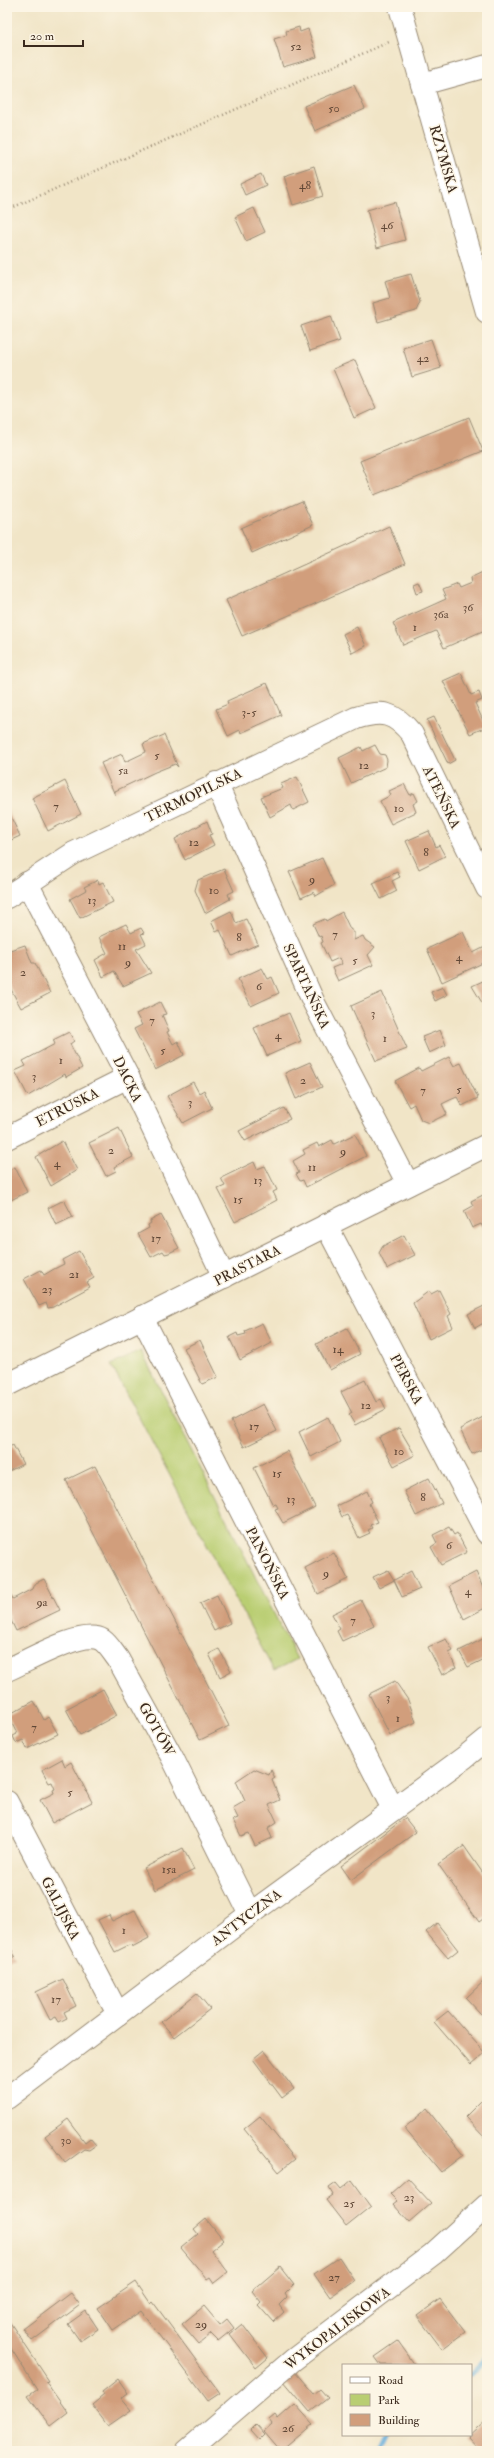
<svg xmlns="http://www.w3.org/2000/svg" width="494" height="2458" font-family="'IM FELL Double Pica',serif">
	<style>
		.green { fill: #b9ce72; stroke: #7a7c48 }
		.lines { fill: none; stroke-linecap: round; stroke-linejoin: round }
		.stream { stroke: #62acda; stroke-width: 6 }
		.building { fill: #d19e7c }
		.minor-casing { stroke: #968872; stroke-width: 24 }
		.major-casing { stroke: #968872; stroke-width: 24 }
		.path { stroke: #968872; stroke-width: 2.5; stroke-dasharray: 1 3; stroke-linecap: butt }
		.minor { stroke: #fff; stroke-width: 22 }
		.major { stroke: #fff; stroke-width: 22 }
		.labels { text-anchor: middle; stroke-width: 3; stroke-linejoin: round; paint-order: stroke }
		.number-label { font-size: 12px; fill: #604736 }
		.street-label { font-size: 14px; fill: #3b2a1e; stroke: #fcf5e5 }
	</style>
	<rect width="100%" height="100%" fill="#fcf5e5"/>
	<filter id="ink" filterUnits="userSpaceOnUse"><feTurbulence type="fractalNoise" baseFrequency=".025" numOctaves="2"/><feDisplacementMap in="SourceGraphic" scale="8" xChannelSelector="R" yChannelSelector="G"/><feConvolveMatrix kernelMatrix="1 2 1 2 8 2 1 2 1" color-interpolation-filters="sRGB"/></filter>
	<filter id="wash" filterUnits="userSpaceOnUse"><feTurbulence type="fractalNoise" baseFrequency=".012" numOctaves="4" result="noise"/><feDisplacementMap in="SourceGraphic" scale="16" xChannelSelector="R" yChannelSelector="G"/><feGaussianBlur stdDeviation="0.9" result="paint"/><feColorMatrix in="noise" values="0 0 0 0 0 0 0 0 0 0 0 0 0 0 0 0 0 1.4 0 .05"/><feComposite in="paint" operator="in"/></filter>
	<g filter="url(#wash)">
		<rect width="100%" height="100%" fill="#f1e5c7"/>
		<polygon class="green" points="141,1351 297,1659 274,1671 111,1365"/>
		<g class="lines">
			<g class="stream">
				<polyline points="471,2374 487,2358"/>
				<polyline points="379,2451 387,2435"/>
			</g>
		</g>
		<g id="blocks">
			<g class="building">
				<polygon points="299,27 300,32 308,29 317,57 283,67 274,39 287,35 286,31"/>
				<polygon points="354,85 365,109 315,131 304,106"/>
				<polygon points="314,166 323,196 293,205 284,176"/>
				<polygon points="261,174 266,185 245,195 240,184"/>
				<polygon points="395,202 405,240 377,248 367,210"/>
				<polygon points="254,208 265,232 246,241 235,217"/>
				<polygon points="411,274 420,302 416,311 378,322 373,303 390,298 385,281"/>
				<polygon points="331,316 340,341 310,351 301,326"/>
				<polygon points="431,339 441,368 412,377 403,348"/>
				<polygon points="355,360 376,408 354,418 333,369"/>
				<polygon points="469,417 483,451 374,495 360,461"/>
				<polygon points="302,501 313,525 252,553 241,528"/>
				<polygon points="389,526 405,564 242,636 226,600"/>
				<polygon points="487,570 487,629 444,648 436,631 403,645 393,623 446,599 442,590 457,584 459,588 471,583 470,578"/>
				<polygon points="419,582 423,591 417,593 414,584"/>
				<polygon points="357,627 366,646 352,653 343,634"/>
				<polygon points="461,673 471,695 479,692 482,700 475,703 486,727 470,734 443,681"/>
				<polygon points="267,683 281,715 241,733 240,730 228,736 216,709 228,704 227,701"/>
				<polygon points="434,717 455,760 448,764 427,720"/>
				<polygon points="164,735 178,767 175,764 155,772 115,791 115,795 101,763 122,754 125,762 146,752 143,744"/>
				<polygon points="375,745 380,754 385,755 387,760 386,767 351,783 339,758 361,747 363,751"/>
				<polygon points="297,777 309,802 293,810 291,805 270,817 261,797 283,788 281,784"/>
				<polygon points="65,781 81,814 48,831 32,798"/>
				<polygon points="404,784 410,795 414,793 418,801 413,804 416,812 391,824 380,801 391,795 389,791"/>
				<polygon points="7,809 20,836 7,842"/>
				<polygon points="207,821 212,834 209,835 214,845 185,860 175,839"/>
				<polygon points="429,831 436,847 439,845 445,856 419,869 406,841"/>
				<polygon points="322,858 334,885 316,896 314,892 301,898 289,872"/>
				<polygon points="224,869 234,891 228,894 230,899 205,913 195,890 198,880"/>
				<polygon points="397,872 400,877 392,881 397,891 381,899 373,883"/>
				<polygon points="98,880 99,884 103,882 113,902 80,918 70,899 86,890 84,887"/>
				<polygon points="231,911 236,923 246,919 258,944 232,956 220,930 216,932 211,921"/>
				<polygon points="342,912 350,929 354,932 354,940 363,936 365,940 375,947 368,955 373,965 338,981 332,968 342,964 339,958 330,962 321,943 323,942 321,936 319,937 313,924 325,919 326,921"/>
				<polygon points="126,924 131,933 141,928 144,933 141,934 146,944 136,949 151,973 123,986 114,971 103,977 95,960 107,953 99,937"/>
				<polygon points="463,932 473,953 485,947 487,961 442,982 427,949"/>
				<polygon points="25,945 32,963 35,963 50,993 21,1008 7,982 7,951"/>
				<polygon points="262,968 268,979 272,977 279,993 251,1006 238,979"/>
				<polygon points="487,979 487,1011 472,986"/>
				<polygon points="443,987 447,995 435,1001 431,992"/>
				<polygon points="382,992 407,1049 376,1061 351,1006"/>
				<polygon points="160,1002 166,1014 162,1015 169,1031 167,1032 173,1044 178,1041 184,1055 155,1070 134,1029 142,1025 136,1014"/>
				<polygon points="289,1013 301,1041 267,1056 254,1028"/>
				<polygon points="440,1030 446,1045 429,1053 422,1037"/>
				<polygon points="69,1032 74,1041 70,1044 82,1068 66,1077 65,1074 28,1096 15,1071 26,1066 23,1061 55,1044 53,1040"/>
				<polygon points="449,1057 454,1066 461,1063 478,1098 462,1106 457,1097 450,1100 442,1104 447,1114 429,1123 421,1120 414,1104 409,1107 395,1081 419,1068 421,1071"/>
				<polygon points="310,1062 322,1087 296,1099 285,1073"/>
				<polygon points="193,1082 199,1093 204,1090 212,1108 183,1123 167,1096"/>
				<polygon points="284,1108 290,1119 245,1141 239,1131"/>
				<polygon points="119,1128 133,1157 114,1167 116,1171 106,1176 89,1143"/>
				<polygon points="355,1134 366,1156 306,1187 303,1180 300,1181 296,1174 299,1173 293,1161 305,1154 303,1150 317,1143 319,1147 332,1140 334,1144"/>
				<polygon points="62,1141 77,1170 51,1186 36,1157"/>
				<polygon points="254,1162 257,1169 265,1166 277,1190 273,1192 277,1200 235,1222 218,1189 225,1186 221,1178"/>
				<polygon points="15,1167 27,1192 7,1202 7,1171"/>
				<polygon points="487,1193 487,1230 485,1231 481,1224 472,1228 464,1211 473,1206 471,1201"/>
				<polygon points="64,1200 73,1217 56,1225 48,1208"/>
				<polygon points="161,1215 179,1248 169,1253 165,1254 163,1251 151,1257 138,1234 149,1228 148,1225 151,1223 150,1221"/>
				<polygon points="404,1235 415,1255 387,1269 379,1253 383,1246"/>
				<polygon points="79,1251 94,1278 87,1282 90,1287 53,1307 48,1308 46,1303 39,1306 24,1279 41,1270 44,1275 54,1269 64,1264 62,1260"/>
				<polygon points="439,1290 451,1314 448,1316 453,1327 429,1339 413,1303 429,1291 431,1294"/>
				<polygon points="486,1305 487,1321 475,1328 468,1314"/>
				<polygon points="262,1323 272,1343 240,1360 229,1337 237,1333 238,1336 246,1334 245,1331"/>
				<polygon points="347,1328 360,1354 330,1370 316,1344"/>
				<polygon points="200,1340 218,1377 202,1384 184,1348"/>
				<polygon points="365,1380 376,1402 381,1399 386,1409 355,1425 349,1415 352,1413 341,1392"/>
				<polygon points="263,1404 277,1431 244,1447 231,1421"/>
				<polygon points="487,1415 487,1447 472,1454 460,1429"/>
				<polygon points="328,1417 340,1442 311,1457 299,1432"/>
				<polygon points="399,1428 415,1455 394,1466 379,1438"/>
				<polygon points="13,1445 23,1464 7,1472 7,1448"/>
				<polygon points="287,1451 315,1507 283,1523 275,1509 278,1508 276,1504 273,1505 254,1468"/>
				<polygon points="95,1466 229,1726 200,1740 66,1480"/>
				<polygon points="429,1478 442,1503 416,1516 404,1491"/>
				<polygon points="367,1491 372,1502 369,1504 378,1522 370,1525 372,1528 368,1530 370,1533 359,1538 347,1515 342,1517 337,1506"/>
				<polygon points="449,1527 454,1535 457,1533 467,1552 441,1565 431,1547 437,1543 433,1535"/>
				<polygon points="334,1553 348,1579 318,1594 305,1568"/>
				<polygon points="388,1570 394,1580 411,1571 420,1589 402,1597 394,1580 379,1588 373,1577"/>
				<polygon points="476,1572 487,1597 487,1607 464,1619 449,1586"/>
				<polygon points="44,1579 60,1610 16,1631 7,1612 7,1597 11,1595 13,1599 32,1589 34,1584"/>
				<polygon points="217,1595 230,1623 214,1631 200,1603"/>
				<polygon points="361,1600 374,1626 342,1641 337,1631 340,1629 332,1614"/>
				<polygon points="487,1637 487,1658 468,1667 459,1651"/>
				<polygon points="446,1639 453,1651 449,1653 456,1668 442,1675 428,1647"/>
				<polygon points="219,1649 231,1671 220,1677 209,1654"/>
				<polygon points="395,1681 408,1700 416,1722 390,1735 369,1694"/>
				<polygon points="103,1689 117,1715 80,1735 66,1709"/>
				<polygon points="34,1701 44,1720 48,1717 58,1734 27,1749 23,1740 16,1743 13,1736 17,1734 8,1715"/>
				<polygon points="62,1759 65,1766 71,1762 92,1802 52,1823 40,1800 54,1793 53,1790 55,1789 52,1782 49,1783 42,1770"/>
				<polygon points="254,1769 269,1775 271,1770 275,1778 272,1780 280,1800 269,1805 277,1822 268,1828 272,1838 255,1846 249,1833 241,1836 233,1820 238,1818 233,1808 245,1801 236,1781"/>
				<polygon points="405,1818 416,1832 351,1880 341,1866"/>
				<polygon points="464,1846 487,1879 487,1916 479,1922 438,1864"/>
				<polygon points="183,1848 194,1870 155,1890 144,1868"/>
				<polygon points="135,1910 149,1938 132,1947 131,1944 115,1952 98,1920 109,1915 112,1921"/>
				<polygon points="437,1923 458,1950 448,1958 426,1932"/>
				<polygon points="7,1941 15,1956 7,1961"/>
				<polygon points="487,1978 487,2011 482,2015 466,1998"/>
				<polygon points="63,1979 76,2006 64,2012 67,2018 59,2022 56,2017 50,2020 36,1992"/>
				<polygon points="197,1993 210,2009 174,2037 161,2022"/>
				<polygon points="448,2011 485,2053 471,2065 434,2022"/>
				<polygon points="264,2050 294,2089 282,2098 253,2059"/>
				<polygon points="487,2095 487,2140 465,2117"/>
				<polygon points="427,2109 463,2155 441,2172 404,2128"/>
				<polygon points="260,2116 295,2159 279,2172 244,2129"/>
				<polygon points="68,2119 85,2142 90,2138 96,2145 89,2150 84,2149 65,2163 45,2136"/>
				<polygon points="408,2178 431,2203 409,2222 393,2204 397,2201 390,2194"/>
				<polygon points="352,2180 371,2206 346,2226 326,2200 333,2195 329,2188 336,2183 341,2189"/>
				<polygon points="206,2219 223,2240 211,2250 228,2272 214,2283 210,2277 207,2279 181,2248 198,2234 194,2229"/>
				<polygon points="339,2257 354,2280 330,2297 314,2274"/>
				<polygon points="280,2267 294,2285 285,2294 287,2297 279,2305 284,2312 273,2322 258,2305 261,2302 252,2291"/>
				<polygon points="136,2282 151,2304 153,2302 220,2393 208,2401 141,2311 113,2330 98,2308"/>
				<polygon points="71,2293 80,2305 32,2341 23,2329"/>
				<polygon points="440,2299 465,2332 442,2349 417,2316"/>
				<polygon points="204,2306 220,2325 227,2319 234,2328 218,2341 211,2334 199,2344 182,2324"/>
				<polygon points="86,2311 98,2329 80,2341 68,2324"/>
				<polygon points="7,2318 49,2381 46,2382 68,2413 51,2426 28,2395 37,2389 10,2347 7,2349"/>
				<polygon points="242,2324 268,2358 256,2368 230,2334"/>
				<polygon points="398,2341 415,2365 381,2365 375,2357"/>
				<polygon points="294,2371 314,2394 320,2389 328,2398 310,2412 283,2380"/>
				<polygon points="118,2379 128,2393 121,2398 131,2410 108,2426 92,2405 104,2395 102,2392"/>
				<polygon points="295,2404 313,2424 281,2451 264,2431 272,2424 269,2420 275,2415 278,2419"/>
				<polygon points="487,2420 487,2451 481,2451 468,2437"/>
				<polygon points="256,2424 265,2434 259,2440 250,2430"/>
			</g>
		</g>
	</g>
	<g filter="url(#ink)">
		<use href="#blocks" fill-opacity="0" stroke="#968872" stroke-width="1"/>
		<g class="lines">
			<defs>
				<g id="minor">
					<polyline points="422,84 487,66"/>
					<polyline points="216,783 314,1003 408,1184"/>
					<polyline points="27,883 128,1077 224,1277"/>
					<path d="M7 897 74 853 356 718C382 710 394 712 412 734L487 888"/>
					<polyline points="7,1138 128,1077"/>
					<polyline points="326,1225 487,1533"/>
					<polyline points="142,1317 393,1809"/>
					<polyline points="7,1385 487,1145"/>
					<path d="M7 1670C26 1662 83 1628 102 1640 109 1645 113 1653 118 1659L172 1757 250 1914"/>
					<polyline points="7,1802 118,2014"/>
					<polyline points="7,2098 250,1914 465,1757 487,1739"/>
					<polyline points="187,2451 293,2360 433,2254 487,2205"/>
				</g>
				<polyline id="major" points="400,7 487,312"/>
			</defs>
			<use href="#minor" class="minor-casing"/>
			<use href="#major" class="major-casing"/>
			<polyline class="path" points="7,210 389,42"/>
			<use href="#minor" class="minor"/>
			<use href="#major" class="major"/>
		</g>
	</g>
	<g class="labels">
		<g class="number-label">
			<text x="296" y="50">52</text>
			<text x="334" y="112">50</text>
			<text x="305" y="189">48</text>
			<text x="387" y="229">46</text>
			<text x="423" y="362">42</text>
			<text x="468" y="611">36</text>
			<text x="441" y="618">36a</text>
			<text x="415" y="631">1</text>
			<text x="249" y="716">3-5</text>
			<text x="157" y="759">5</text>
			<text x="364" y="769">12</text>
			<text x="123" y="774">5a</text>
			<text x="56" y="810">7</text>
			<text x="399" y="812">10</text>
			<text x="194" y="846">12</text>
			<text x="426" y="856">8</text>
			<text x="312" y="883">9</text>
			<text x="214" y="894">10</text>
			<text x="92" y="904">13</text>
			<text x="335" y="938">7</text>
			<text x="239" y="941">8</text>
			<text x="122" y="950">11</text>
			<text x="459" y="961">4</text>
			<text x="355" y="964">5</text>
			<text x="128" y="966">9</text>
			<text x="23" y="976">2</text>
			<text x="259" y="990">6</text>
			<text x="373" y="1017">3</text>
			<text x="152" y="1024">7</text>
			<text x="278" y="1039">4</text>
			<text x="385" y="1042">1</text>
			<text x="163" y="1054">5</text>
			<text x="61" y="1064">1</text>
			<text x="34" y="1080">3</text>
			<text x="303" y="1084">2</text>
			<text x="459" y="1093">5</text>
			<text x="423" y="1094">7</text>
			<text x="190" y="1106">3</text>
			<text x="111" y="1154">2</text>
			<text x="343" y="1155">9</text>
			<text x="57" y="1167">4</text>
			<text x="312" y="1171">11</text>
			<text x="258" y="1184">13</text>
			<text x="238" y="1203">15</text>
			<text x="156" y="1242">17</text>
			<text x="74" y="1278">21</text>
			<text x="47" y="1293">23</text>
			<text x="338" y="1353">14</text>
			<text x="366" y="1409">12</text>
			<text x="254" y="1430">17</text>
			<text x="399" y="1455">10</text>
			<text x="277" y="1477">15</text>
			<text x="423" y="1501">8</text>
			<text x="291" y="1503">13</text>
			<text x="449" y="1549">6</text>
			<text x="326" y="1577">9</text>
			<text x="468" y="1595">4</text>
			<text x="42" y="1606">9a</text>
			<text x="353" y="1624">7</text>
			<text x="388" y="1701">3</text>
			<text x="398" y="1722">1</text>
			<text x="34" y="1731">7</text>
			<text x="70" y="1796">5</text>
			<text x="169" y="1873">15a</text>
			<text x="124" y="1934">1</text>
			<text x="56" y="2003">17</text>
			<text x="66" y="2144">30</text>
			<text x="409" y="2201">23</text>
			<text x="349" y="2207">25</text>
			<text x="334" y="2281">27</text>
			<text x="201" y="2328">29</text>
			<text x="288" y="2432">26</text>
		</g>
		<g class="street-label">
			<text transform="translate(444 159) rotate(74)" y="5">RZYMSKA</text>
			<text transform="translate(193 795) rotate(-26)" y="5">TERMOPILSKA</text>
			<text transform="translate(442 797) rotate(64)" y="5">ATEŃSKA</text>
			<text transform="translate(307 986) rotate(65)" y="5">SPARTAŃSKA</text>
			<text transform="translate(128 1079) rotate(64)" y="5">DACKA</text>
			<text transform="translate(67 1107) rotate(-27)" y="5">ETRUSKA</text>
			<text transform="translate(247 1265) rotate(-27)" y="5">PRASTARA</text>
			<text transform="translate(407 1379) rotate(62)" y="5">PERSKA</text>
			<text transform="translate(268 1563) rotate(63)" y="5">PANOŃSKA</text>
			<text transform="translate(157 1729) rotate(61)" y="5">GOTÓW</text>
			<text transform="translate(61 1908) rotate(63)" y="5">GALIJSKA</text>
			<text transform="translate(246 1917) rotate(-37)" y="5">ANTYCZNA</text>
			<text transform="translate(337 2328) rotate(-37)" y="5">WYKOPALISKOWA</text>
		</g>
	</g>
	<rect width="494" height="2458" fill="none" stroke="#fcf5e5" stroke-width="24"/>
	<rect x="342" y="2364" width="130" height="72" fill="#fcf5e5" stroke="#afa495"/>
	<rect x="350" y="2377" width="20" height="6" fill="#ffffff" stroke="#afa495"/>
	<text x="378" y="2384" font-size="12" fill="#3b2a1e">Road</text>
	<rect x="350" y="2394" width="20" height="12" fill="#b9ce72" stroke="#afa495"/>
	<text x="378" y="2404" font-size="12" fill="#3b2a1e">Park</text>
	<rect x="350" y="2414" width="20" height="12" fill="#d19e7c" stroke="#afa495"/>
	<text x="378" y="2424" font-size="12" fill="#3b2a1e">Building</text>
	<path d="M24 40v6h59v-6" fill="none" stroke="#3b2a1e" stroke-width="2"/>
	<text x="30" y="40" font-size="12" fill="#3b2a1e" stroke="#fcf5e5" stroke-width="3" paint-order="stroke">20 m</text>
</svg>
